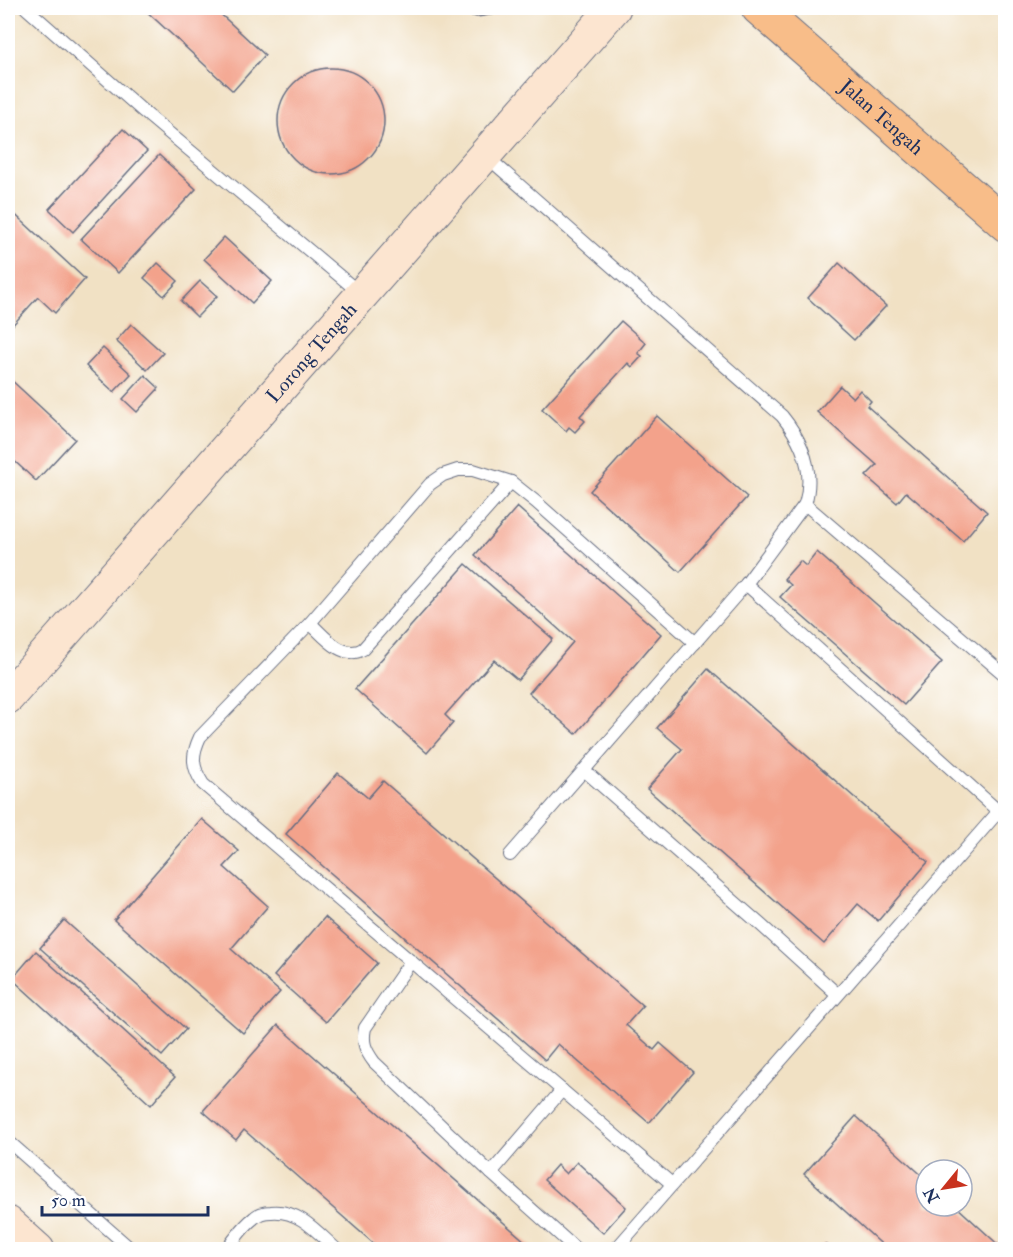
<svg xmlns="http://www.w3.org/2000/svg" width="1013" height="1257" font-family="'IM FELL Double Pica',serif">
	<style>
		.building { fill: #f3a28b }
		.lines { fill: none; stroke-linecap: round; stroke-linejoin: round }
		.lane-casing { stroke: #666d82; stroke-width: 14 }
		.secondary-casing { stroke: #666d82; stroke-width: 35 }
		.primary-casing { stroke: #666d82; stroke-width: 35 }
		.lane { stroke: #fff; stroke-width: 12 }
		.secondary { stroke: #fce5d0; stroke-width: 33 }
		.primary { stroke: #f8bd89; stroke-width: 33 }
		.labels { text-anchor: middle; stroke-width: 5; stroke-linejoin: round; paint-order: stroke }
		.street-label { font-size: 20px; fill: #1b2f5e; stroke: #fff }
	</style>
	<rect width="100%" height="100%" fill="#fff"/>
	<filter id="ink" filterUnits="userSpaceOnUse"><feTurbulence type="fractalNoise" baseFrequency=".0167" numOctaves="2"/><feDisplacementMap in="SourceGraphic" scale="12" xChannelSelector="R" yChannelSelector="G"/><feConvolveMatrix kernelMatrix="1 2 1 2 8 2 1 2 1" color-interpolation-filters="sRGB"/></filter>
	<filter id="wash" filterUnits="userSpaceOnUse"><feTurbulence type="fractalNoise" baseFrequency=".008" numOctaves="4" result="noise"/><feDisplacementMap in="SourceGraphic" scale="24" xChannelSelector="R" yChannelSelector="G"/><feGaussianBlur stdDeviation="1.35" result="paint"/><feColorMatrix in="noise" values="0 0 0 0 0 0 0 0 0 0 0 0 0 0 0 0 0 1.4 0 .05"/><feComposite in="paint" operator="in"/></filter>
	<g filter="url(#wash)">
		<rect width="100%" height="100%" fill="#f1e1c4"/>
		<g id="blocks">
			<g class="building">
				<polygon points="143,8 214,8 265,55 233,91"/>
				<polygon points="446,8 510,8 496,14 477,17 459,13"/>
				<circle cx="331" cy="121" r="53"/>
				<polygon points="123,129 147,151 73,232 49,209"/>
				<polygon points="159,155 196,189 118,273 81,239"/>
				<polygon points="8,208 85,279 55,313 38,297 9,329 8,327"/>
				<polygon points="224,237 272,281 252,303 204,259"/>
				<polygon points="158,263 178,281 164,296 144,278"/>
				<polygon points="839,263 886,306 854,340 808,298"/>
				<polygon points="200,281 217,296 197,317 181,301"/>
				<polygon points="621,321 646,343 638,353 642,356 632,367 628,363 580,416 585,421 575,432 569,427 566,431 542,409"/>
				<polygon points="131,324 163,353 147,370 116,341"/>
				<polygon points="103,348 131,374 114,392 86,366"/>
				<polygon points="145,375 159,388 137,412 123,399"/>
				<polygon points="8,377 75,439 36,481 8,455"/>
				<polygon points="840,386 853,398 860,390 871,401 867,406 987,512 963,541 906,492 897,503 866,476 877,465 817,412"/>
				<polygon points="657,416 747,497 680,572 590,491"/>
				<polygon points="517,507 661,634 576,734 529,693 573,642 475,555"/>
				<polygon points="817,552 942,662 904,705 780,597 791,585 784,579 800,561 806,566"/>
				<polygon points="466,564 553,639 518,680 494,660 445,715 453,723 427,753 355,689"/>
				<polygon points="708,669 928,862 878,921 858,904 824,944 647,789 682,749 657,728"/>
				<polygon points="338,773 368,798 383,781 643,1006 626,1025 654,1050 660,1043 693,1072 649,1123 558,1044 545,1060 286,834"/>
				<polygon points="202,819 239,851 224,867 268,906 231,949 280,992 243,1033 114,920"/>
				<polygon points="325,917 377,963 326,1022 274,976"/>
				<polygon points="64,920 186,1029 162,1056 40,948"/>
				<polygon points="36,951 175,1077 151,1105 12,979"/>
				<polygon points="278,1025 535,1250 381,1250 244,1130 236,1140 203,1111"/>
				<polygon points="856,1116 926,1179 926,1206 956,1206 1004,1250 888,1250 804,1174"/>
				<polygon points="577,1162 626,1207 603,1233 544,1180 557,1165 566,1174"/>
				<polygon points="825,1244 832,1250 820,1250"/>
			</g>
		</g>
	</g>
	<g filter="url(#ink)">
		<use href="#blocks" fill-opacity="0" stroke="#666d82" stroke-width="1.5"/>
		<g class="lines">
			<defs>
				<g id="lane">
					<polyline points="26,8 144,112 361,294"/>
					<path d="M485 155 782 416C803 442 815 471 805 504L746 584 510 855"/>
					<path d="M511 482 363 649C343 661 324 636 310 623L200 737C191 756 192 767 203 784L672 1184"/>
					<polyline points="805,504 1006,676"/>
					<polyline points="746,584 998,811"/>
					<polyline points="310,623 430,484 443,475 458,470 473,470 511,482 536,502 695,643"/>
					<polyline points="585,771 761,925 837,994"/>
					<path d="M411 961 365 1028C362 1042 365 1050 374 1062L491 1173 577 1250"/>
					<polyline points="8,1141 132,1250"/>
					<polyline points="491,1173 562,1090"/>
					<path d="M226 1250C235 1239 243 1226 254 1218 258 1214 265 1212 271 1212 299 1209 318 1233 337 1250"/>
					<polyline points="615,1250 1006,803"/>
				</g>
				<g id="secondary">
					<path id="s1" d="M8 697 614 8"/>
					<polyline points="8,1223 38,1250"/>
				</g>
				<g id="primary">
					<path id="s2" d="M758 8 1006 225"/>
				</g>
			</defs>
			<use href="#lane" class="lane-casing"/>
			<use href="#secondary" class="secondary-casing"/>
			<use href="#primary" class="primary-casing"/>
			<use href="#lane" class="lane"/>
			<use href="#secondary" class="secondary"/>
			<use href="#primary" class="primary"/>
		</g>
	</g>
	<g class="labels">
		<g class="street-label">
			<text dy="7" stroke="none"><textPath href="#s2" startOffset="165">Jalan Tengah</textPath></text>
			<text dy="7" stroke="none"><textPath href="#s1" startOffset="459">Lorong Tengah</textPath></text>
		</g>
	</g>
	<rect width="1013" height="1257" fill="none" stroke="#fff" stroke-width="30"/>
	<g transform="translate(944 1188) rotate(240)"><circle r="28" fill="#ffffff" stroke="#a4acbf" stroke-width="1.5"/>
	<path d="M0-4.5L10 22L0 15L-10 22Z" fill="#c8321e"/>
	<text y="-9" font-size="16" font-weight="bold" text-anchor="middle" fill="#1b2f5e">N</text>
	</g>
	<path d="M42 1206v9h166v-9" fill="none" stroke="#1b2f5e" stroke-width="3"/>
	<text x="51" y="1206" font-size="18" fill="#1b2f5e" stroke="#ffffff" stroke-width="4.5" paint-order="stroke">50 m</text>
</svg>
